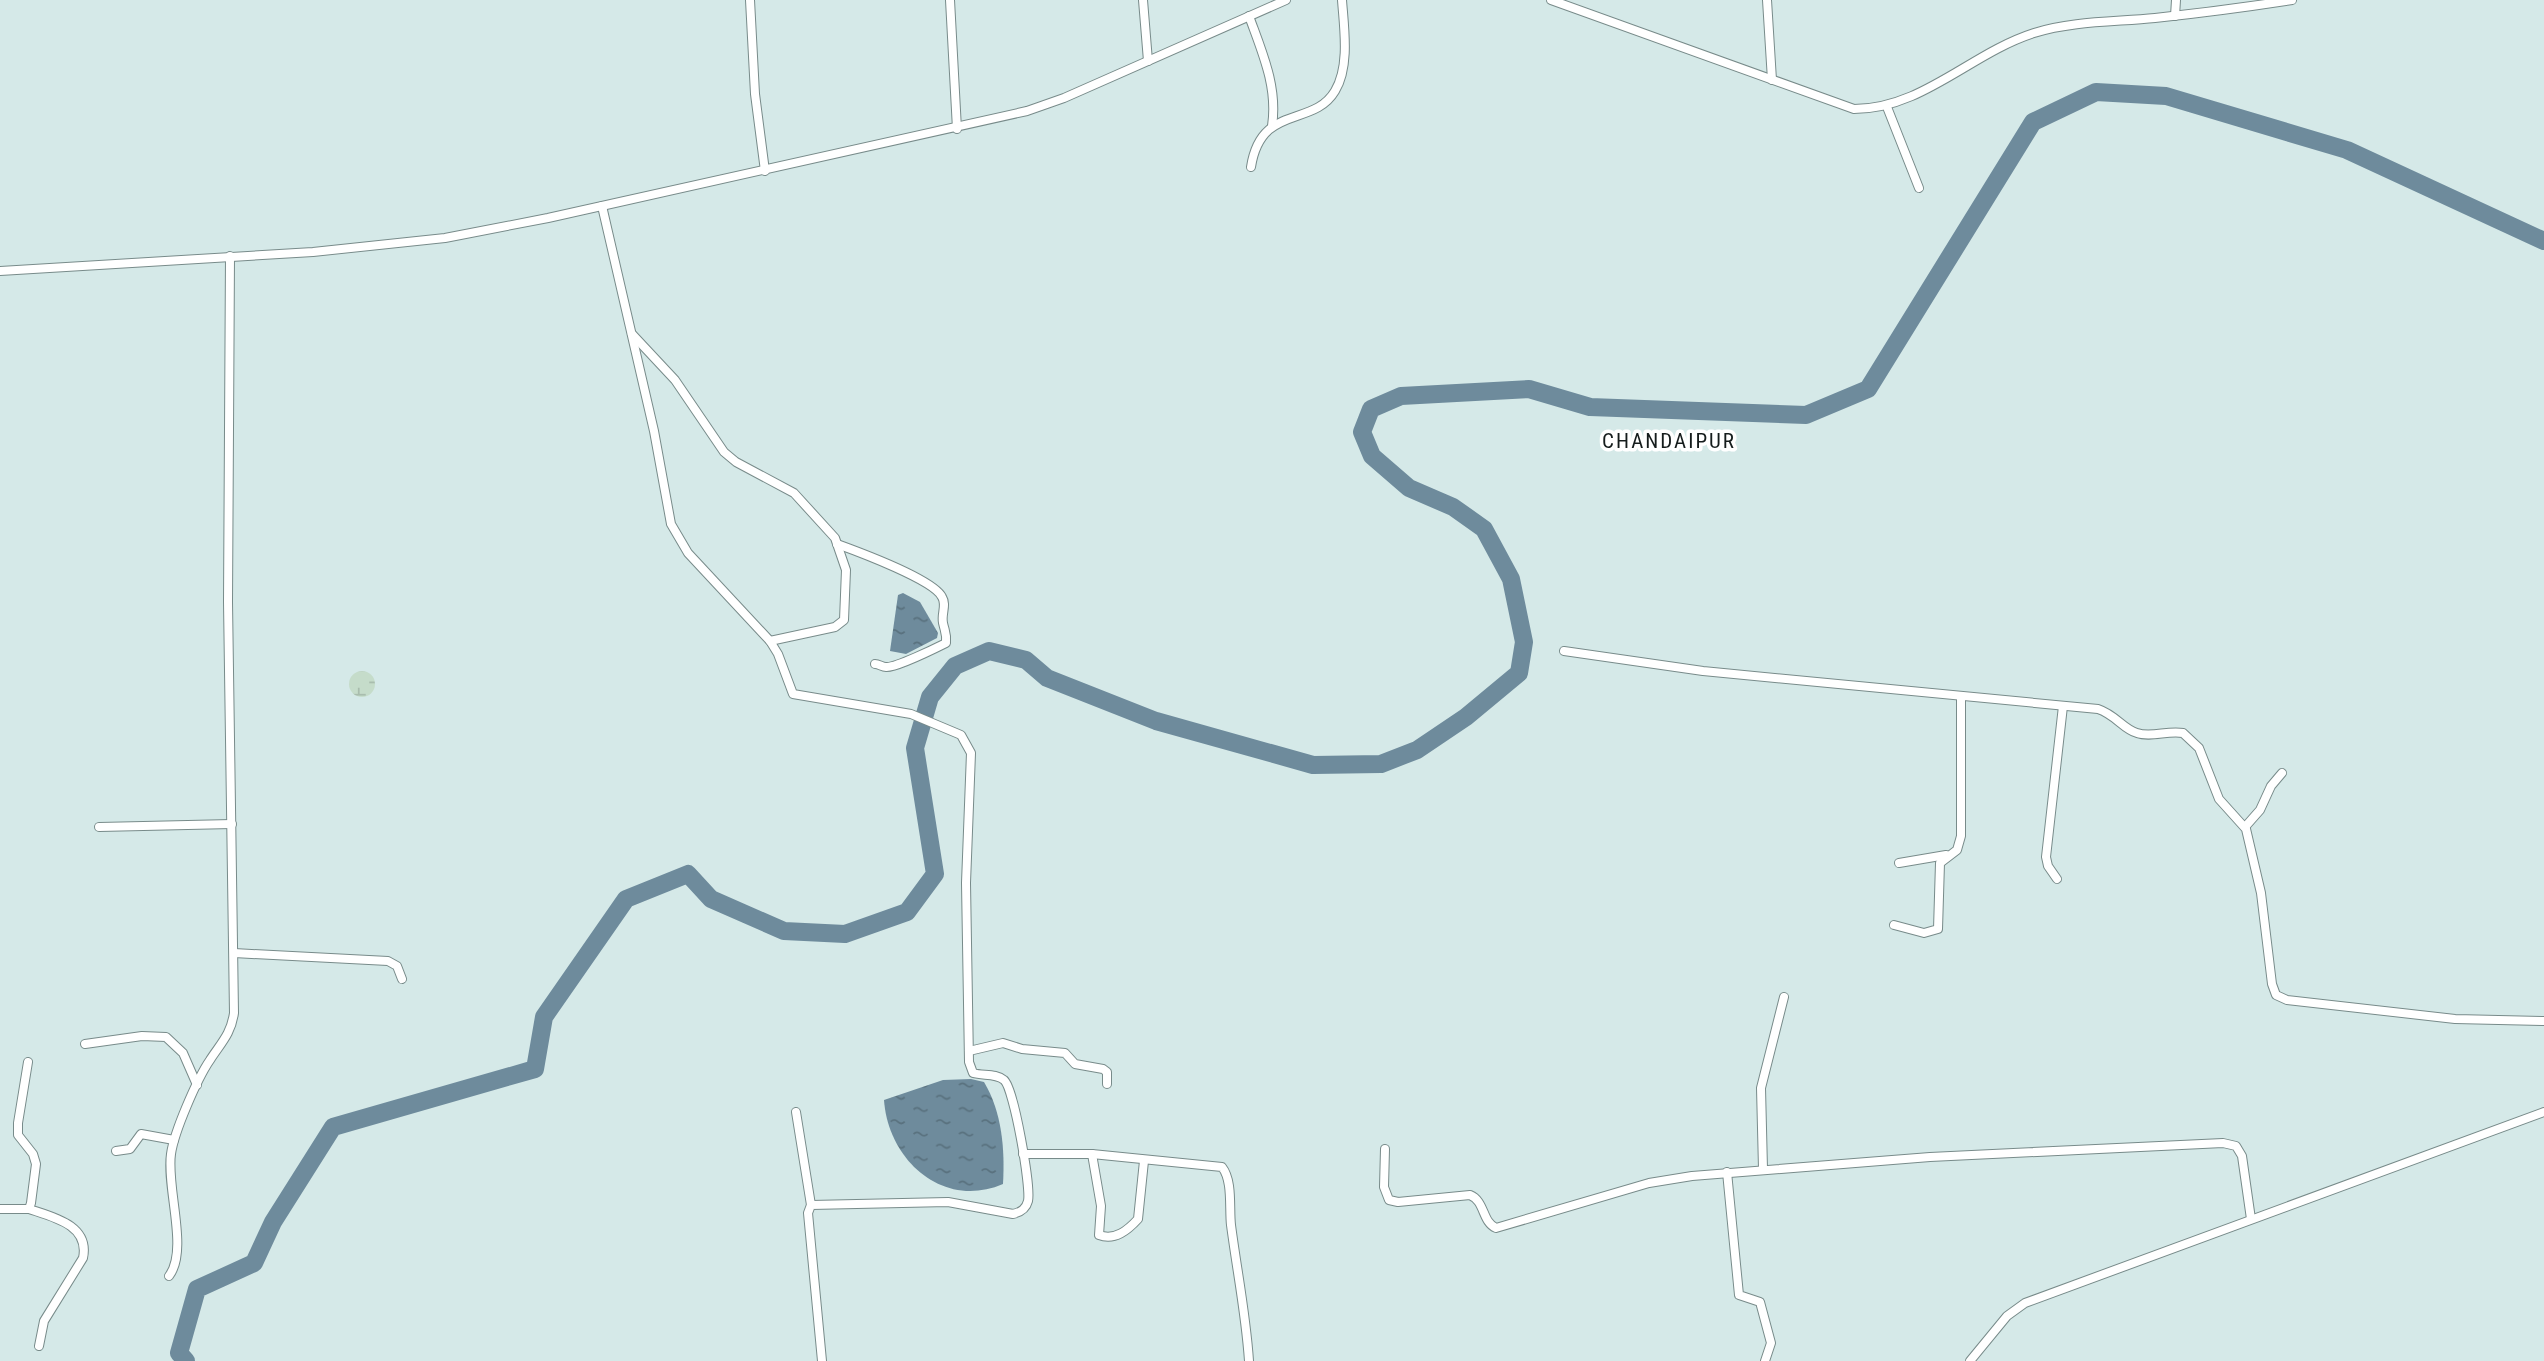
<svg xmlns="http://www.w3.org/2000/svg" width="2544" height="1361" font-family="'Roboto Condensed',sans-serif">
	<style>
		.wetland { fill: url(#wetland-marsh) }
		.water { fill: url(#water-ripples) }
		.lines { fill: none; stroke-linecap: round; stroke-linejoin: round }
		.river { stroke: #6e8b9c; stroke-width: 18 }
		.street-casing { stroke: #788b8a; stroke-width: 10 }
		.street { stroke: #fff; stroke-width: 8 }
		.labels { text-anchor: middle; stroke-width: 7; stroke-linejoin: round; paint-order: stroke }
		.quarter-label { font-size: 21px; letter-spacing: 2px; fill: #151c1c; stroke: #fff }
	</style>
	<defs>
		<pattern id="wetland-marsh" width="20" height="14" patternUnits="userSpaceOnUse" patternTransform="scale(1.75)"><rect width="20" height="14" fill="#c5dcca"/><path d="M1 5h8M5 5V1M11 12h8M15 12V8" fill="none" stroke="#a8bcad"/></pattern>
		<pattern id="water-ripples" width="26" height="14" patternUnits="userSpaceOnUse" patternTransform="scale(1.75)"><rect width="26" height="14" fill="#6e8b9c"/><path d="M2 4q2-2 4 0t4 0M15 11q2-2 4 0t4 0" fill="none" stroke="#59717e"/></pattern>
	</defs>
	<rect width="100%" height="100%" fill="#d5e9e8"/>
	<circle class="wetland" cx="362" cy="684" r="13"/>
	<g class="water">
		<polygon points="903,593 920,602 938,633 937,638 906,654 890,651 898,595"/>
		<path d="M971 1079 984 1082C1002 1112 1005 1149 1003 1184 943 1210 888 1160 884 1100L943 1080Z"/>
	</g>
	<g class="lines">
		<polyline class="river" points="186,1361 179,1353 197,1289 254,1263 273,1222 333,1127 535,1069 544,1017 626,899 688,874 711,899 784,931 845,934 907,912 935,874 915,748 930,697 955,666 989,651 1026,660 1047,678 1156,721 1313,765 1381,764 1417,750 1466,717 1519,673 1524,642 1511,579 1484,529 1453,507 1409,488 1372,456 1362,432 1371,409 1401,396 1529,389 1590,407 1806,415 1868,389 2033,122 2096,92 2166,96 2347,150 2544,241"/>
		<defs>
			<g id="street">
				<polyline points="750,0 755,94 765,171"/>
				<polyline points="950,0 957,129"/>
				<polyline points="1143,0 1148,61"/>
				<path d="M1551 0 1854 109C1922 109 1971 53 2034 33 2072 21 2115 22 2155 18 2201 13 2247 7 2292 0"/>
				<polyline points="1767,0 1772,80"/>
				<path d="M1249 16C1262 52 1278 87 1272 126"/>
				<polyline points="2175,16 2176,0"/>
				<polyline points="1887,107 1919,188"/>
				<path d="M1251 167C1261 103 1313 128 1335 91 1350 66 1344 28 1342 0"/>
				<path d="M602 206 654 431 671 524 688 553 770 641 778 654 793 694 911 714 961 735 971 753 966 883 969 1062 973 1073C983 1076 996 1073 1004 1080 1014 1088 1031 1187 1028 1201 1026 1209 1021 1212 1013 1214L948 1202 811 1205 808 1213 822 1361"/>
				<polyline points="0,271 313,252 445,238 548,218 1027,111 1064,98 1286,0"/>
				<polyline points="632,334 675,380 724,452 736,462 794,493 835,538 846,570 844,620 835,627 770,641"/>
				<path d="M837 544C859 552 934 580 942 597 947 605 941 614 943 623 945 632 947 634 946 643 936 648 895 668 886 667 882 667 879 664 875 664"/>
				<path d="M1564 651 1703 671 2098 709C2116 715 2123 729 2137 733 2151 738 2168 730 2183 733L2199 748 2219 799 2246 829 2261 893 2272 984 2276 995 2287 1000 2455 1019 2544 1021"/>
				<polyline points="99,827 232,824"/>
				<polyline points="2245,827 2260,810 2271,786 2282,773"/>
				<polyline points="1899,863 1946,855"/>
				<polyline points="2057,879 2048,866 2046,857 2063,706"/>
				<polyline points="1894,925 1924,933 1938,929 1940,863 1957,850 1961,836 1961,696"/>
				<polyline points="234,953 388,961 397,966 402,979"/>
				<polyline points="85,1044 142,1036 166,1037 183,1053 197,1085"/>
				<polyline points="969,1051 1003,1043 1022,1049 1065,1053 1075,1064 1103,1069 1107,1072 1107,1084"/>
				<polyline points="796,1112 811,1205"/>
				<path d="M1385 1149 1384 1187 1389 1200 1398 1202 1470 1195C1485 1201 1482 1222 1496 1228L1649 1183 1692 1176 1930 1157 2223 1143 2236 1146 2242 1156 2251 1219"/>
				<polyline points="116,1151 130,1149 141,1134 174,1140"/>
				<path d="M1023 1154H1092L1222 1167C1233 1181 1229 1208 1231 1225 1237 1271 1246 1315 1249 1361"/>
				<path d="M1092 1154 1101 1206 1099 1235C1115 1241 1128 1230 1138 1219L1144 1161"/>
				<polyline points="1763,1169 1761,1088 1784,997"/>
				<polyline points="1727,1172 1739,1295 1760,1302 1771,1343 1765,1361"/>
				<polyline points="0,1209 29,1209 31,1203 36,1164 33,1154 18,1135 18,1123 28,1062"/>
				<path d="M29 1209C53 1217 90 1225 83 1258L44 1321 39 1346"/>
				<path d="M169 1276C189 1250 166 1188 171 1154 174 1132 197 1079 210 1060 221 1043 231 1034 234 1013L228 602 230 256"/>
				<polyline points="1970,1361 2007,1316 2025,1303 2544,1112"/>
			</g>
		</defs>
		<use href="#street" class="street-casing"/>
		<use href="#street" class="street"/>
	</g>
	<g class="labels">
		<g class="quarter-label">
			<text x="1669" y="448">CHANDAIPUR</text>
		</g>
	</g>
</svg>
